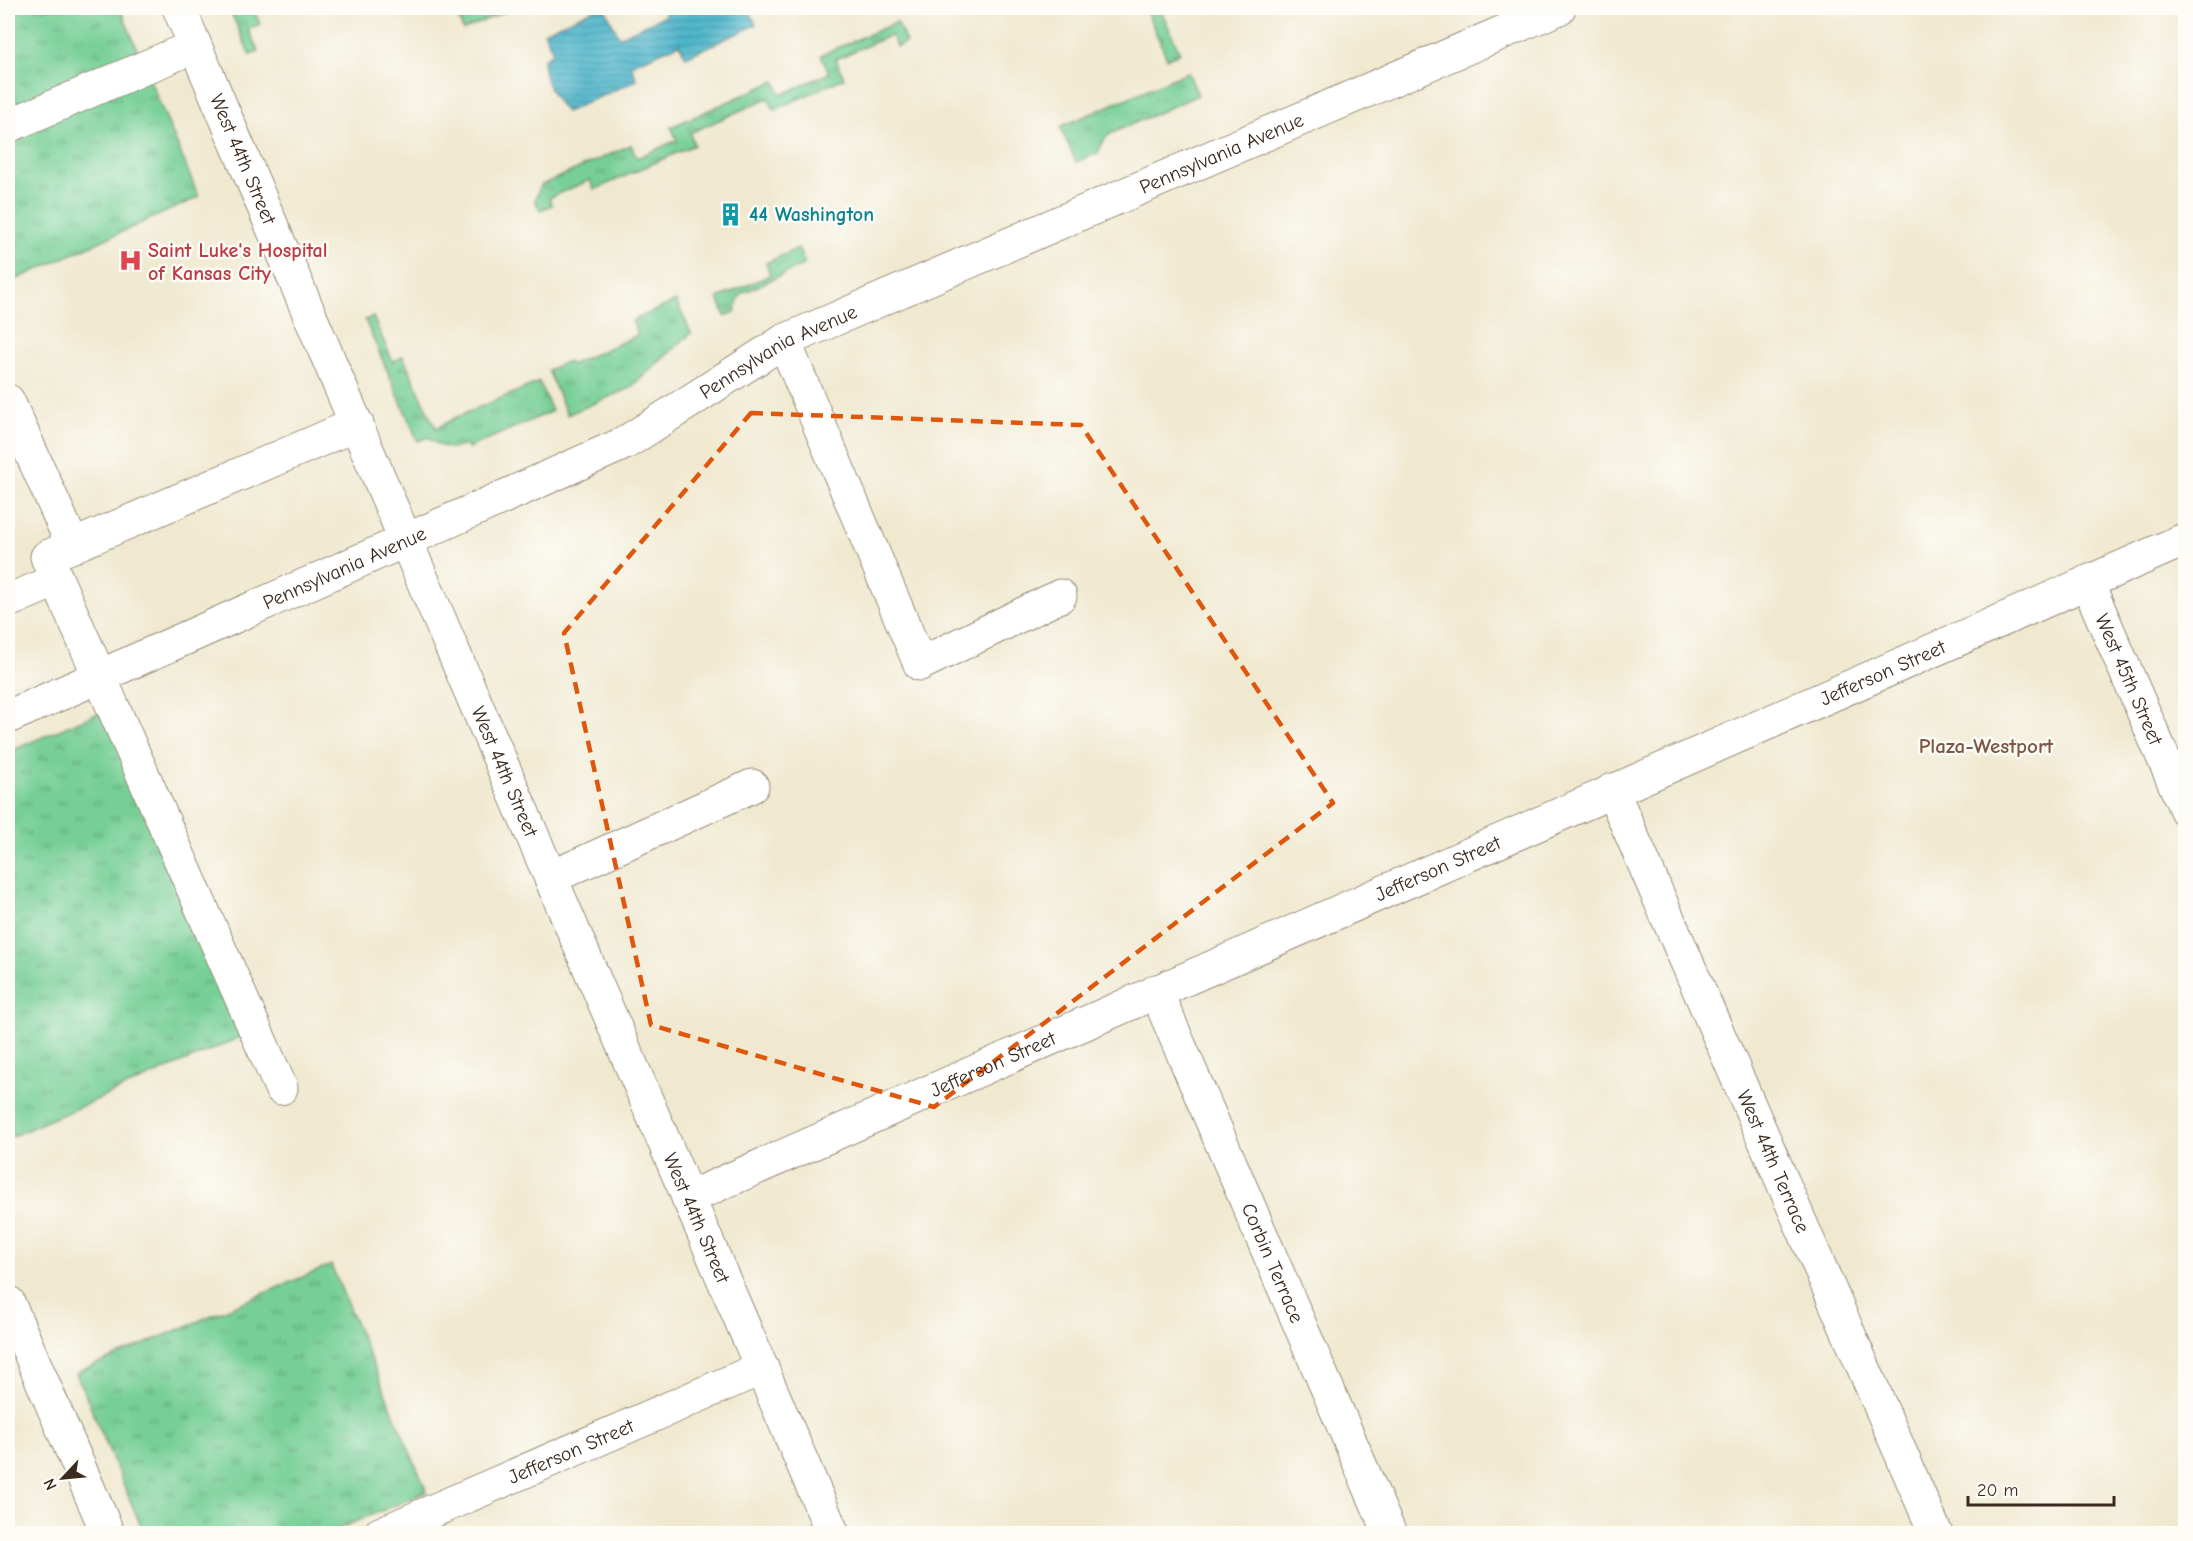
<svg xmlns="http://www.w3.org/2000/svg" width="2193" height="1541" font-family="'Comic Neue',sans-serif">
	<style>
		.grass { fill: url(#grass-tufts); stroke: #587c5a; stroke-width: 1.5 }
		.water { fill: url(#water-rules); stroke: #447074; stroke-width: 1.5 }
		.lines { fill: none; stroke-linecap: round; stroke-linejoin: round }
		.minor-casing { stroke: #968a77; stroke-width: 35 }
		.minor { stroke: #fff; stroke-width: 33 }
		.marked { fill: none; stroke: #df570d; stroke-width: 4.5; stroke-dasharray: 12 8; stroke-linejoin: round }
		.labels { text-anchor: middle; stroke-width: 5; stroke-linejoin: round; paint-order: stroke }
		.street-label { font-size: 20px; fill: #3b2a1e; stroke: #fdfcf7 }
		.culture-label { font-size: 20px; font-weight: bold; fill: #0d838f; stroke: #fdfcf7; text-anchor: start }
		.health-label { font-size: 20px; font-weight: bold; fill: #be3a42; stroke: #fdfcf7; text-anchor: start }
		.neighbourhood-label { font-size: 21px; font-weight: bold; fill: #7d5743; stroke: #fdfcf7 }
	</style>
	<defs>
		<pattern id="grass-tufts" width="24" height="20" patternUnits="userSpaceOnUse" patternTransform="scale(1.5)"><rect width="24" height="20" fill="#76cf95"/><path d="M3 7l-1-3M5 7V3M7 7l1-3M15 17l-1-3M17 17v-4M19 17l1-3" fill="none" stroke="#62a879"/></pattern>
		<pattern id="water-rules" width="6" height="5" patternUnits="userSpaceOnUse" patternTransform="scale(1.5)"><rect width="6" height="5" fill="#4cb5cb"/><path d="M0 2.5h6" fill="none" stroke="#4093a4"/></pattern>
	</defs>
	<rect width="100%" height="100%" fill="#fdfcf7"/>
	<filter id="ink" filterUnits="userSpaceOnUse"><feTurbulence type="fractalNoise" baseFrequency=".0167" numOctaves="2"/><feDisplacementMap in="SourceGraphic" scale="12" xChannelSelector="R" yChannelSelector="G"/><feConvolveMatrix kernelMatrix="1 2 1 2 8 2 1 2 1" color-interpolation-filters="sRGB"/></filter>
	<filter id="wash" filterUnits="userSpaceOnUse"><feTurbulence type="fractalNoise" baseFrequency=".008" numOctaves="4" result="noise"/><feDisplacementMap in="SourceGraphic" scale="24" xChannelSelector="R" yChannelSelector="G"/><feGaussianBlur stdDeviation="1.35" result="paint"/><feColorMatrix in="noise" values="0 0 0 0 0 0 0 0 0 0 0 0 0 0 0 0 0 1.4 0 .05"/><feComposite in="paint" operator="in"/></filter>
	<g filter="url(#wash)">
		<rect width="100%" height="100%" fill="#f0e9d0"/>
		<g class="grass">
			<polygon points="8,8 120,8 199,197 8,283"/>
			<polygon points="229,8 253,8 260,24 248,29 259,52 250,55"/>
			<polygon points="494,8 513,8 463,30 457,15 469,9 473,17"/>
			<polygon points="1145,8 1160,8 1180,53 1167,58"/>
			<polygon points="897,22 906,42 897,47 891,35 836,59 844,78 774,110 768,98 690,133 694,145 594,190 590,180 549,198 552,205 540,210 535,200 541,185 631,145 637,158 677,140 671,127 775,81 781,95 829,73 821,55"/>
			<polygon points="1188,72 1198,95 1110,134 1104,140 1098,153 1076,162 1060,127"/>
			<polygon points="798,248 805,264 743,293 738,299 735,312 725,316 718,298 770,275 766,263"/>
			<polygon points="676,301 691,333 630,388 567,415 548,370 568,361 570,365 638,335 632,321"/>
			<path d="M373 317 393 362 403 356 433 423 437 428 457 417 539 382 552 411 468 448 466 445C451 451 440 448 428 437L418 441 365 320Z"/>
			<polygon points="103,711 243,1036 8,1138 8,752"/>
			<polygon points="331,1265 427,1492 328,1533 144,1533 76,1373"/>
		</g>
		<path class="water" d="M597 8H605L619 37 666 15 663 8H748L756 25 686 57 679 44 631 65 637 80 566 112C551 95 544 81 543 59L553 53 544 32Z"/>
	</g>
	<g filter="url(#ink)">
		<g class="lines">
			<defs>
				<g id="minor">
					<path id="s1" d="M179 8 426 588 833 1534"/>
					<polyline points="8,126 195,46"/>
					<polyline points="784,341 920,664 1060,596"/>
					<polyline points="8,401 73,546"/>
					<polyline points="57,580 47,557 357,424"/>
					<path id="s2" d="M2087 582 2186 810"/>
					<polyline points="8,601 57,580 281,1088"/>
					<path id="s3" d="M8 717 625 443 784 341 1559 8"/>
					<path id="s4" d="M1612 790 1936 1534"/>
					<polyline points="552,877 752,786"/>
					<path id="s5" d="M1156 991 1390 1534"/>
					<path id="s6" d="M688 1198 2186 539"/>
					<polyline points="8,1302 108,1534"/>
					<path id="s7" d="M380 1534 762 1368"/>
				</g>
			</defs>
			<use href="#minor" class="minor-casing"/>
			<use href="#minor" class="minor"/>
		</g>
	</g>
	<path class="marked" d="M751 413 1081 425 1333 803 934 1107 651 1025 564 633Z"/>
	<defs>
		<symbol id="building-bare" viewBox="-9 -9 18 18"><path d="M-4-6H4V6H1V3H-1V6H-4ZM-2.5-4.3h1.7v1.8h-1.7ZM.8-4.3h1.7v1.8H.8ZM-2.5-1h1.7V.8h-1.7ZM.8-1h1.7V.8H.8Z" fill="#0f9aa8" stroke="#fdfcf7" stroke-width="2.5" paint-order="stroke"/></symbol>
		<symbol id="hospital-bare" viewBox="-9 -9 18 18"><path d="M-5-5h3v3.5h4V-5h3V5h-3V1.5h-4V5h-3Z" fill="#e0444e" stroke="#fdfcf7" stroke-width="2.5" paint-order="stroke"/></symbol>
	</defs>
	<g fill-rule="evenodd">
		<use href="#building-bare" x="714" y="198" width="33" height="33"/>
		<use href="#hospital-bare" x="114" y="244" width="33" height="33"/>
	</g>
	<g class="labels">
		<g class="street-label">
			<text dy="7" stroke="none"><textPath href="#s3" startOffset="1340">Pennsylvania Avenue</textPath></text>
			<text dy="7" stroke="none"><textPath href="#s1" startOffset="164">West 44th Street</textPath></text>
			<text dy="7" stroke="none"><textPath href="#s3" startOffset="854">Pennsylvania Avenue</textPath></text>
			<text dy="7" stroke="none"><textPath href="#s3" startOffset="368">Pennsylvania Avenue</textPath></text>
			<text dy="7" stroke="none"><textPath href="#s6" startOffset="1305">Jefferson Street</textPath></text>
			<text dy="7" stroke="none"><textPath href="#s2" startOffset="106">West 45th Street</textPath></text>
			<text dy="7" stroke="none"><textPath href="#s1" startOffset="830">West 44th Street</textPath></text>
			<text dy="7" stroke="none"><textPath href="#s6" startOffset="819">Jefferson Street</textPath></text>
			<text dy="7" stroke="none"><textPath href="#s6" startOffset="333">Jefferson Street</textPath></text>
			<text dy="7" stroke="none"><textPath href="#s4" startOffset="405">West 44th Terrace</textPath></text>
			<text dy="7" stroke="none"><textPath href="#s1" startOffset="1316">West 44th Street</textPath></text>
			<text dy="7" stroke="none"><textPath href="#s5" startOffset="296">Corbin Terrace</textPath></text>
			<text dy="7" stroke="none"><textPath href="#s7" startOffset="208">Jefferson Street</textPath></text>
		</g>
		<g class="culture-label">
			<text x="749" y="221">44 Washington</text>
		</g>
		<g class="health-label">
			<text x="148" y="257">Saint Luke's Hospital<tspan x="148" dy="23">of Kansas City</tspan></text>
		</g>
		<g class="neighbourhood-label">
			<text x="1986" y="753">Plaza-Westport</text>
		</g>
	</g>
	<rect width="2193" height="1541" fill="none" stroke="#fdfcf7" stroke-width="30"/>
	<g transform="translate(63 1478) rotate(244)" stroke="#fdfcf7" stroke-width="4.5" paint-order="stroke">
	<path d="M0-4.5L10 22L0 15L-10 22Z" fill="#3b2a1e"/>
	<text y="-9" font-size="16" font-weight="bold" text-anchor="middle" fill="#3b2a1e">N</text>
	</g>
	<path d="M1968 1496v9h146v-9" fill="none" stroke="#3b2a1e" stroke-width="3"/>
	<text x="1977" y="1496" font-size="18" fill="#3b2a1e" stroke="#fdfcf7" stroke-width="4.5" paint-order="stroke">20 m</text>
</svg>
